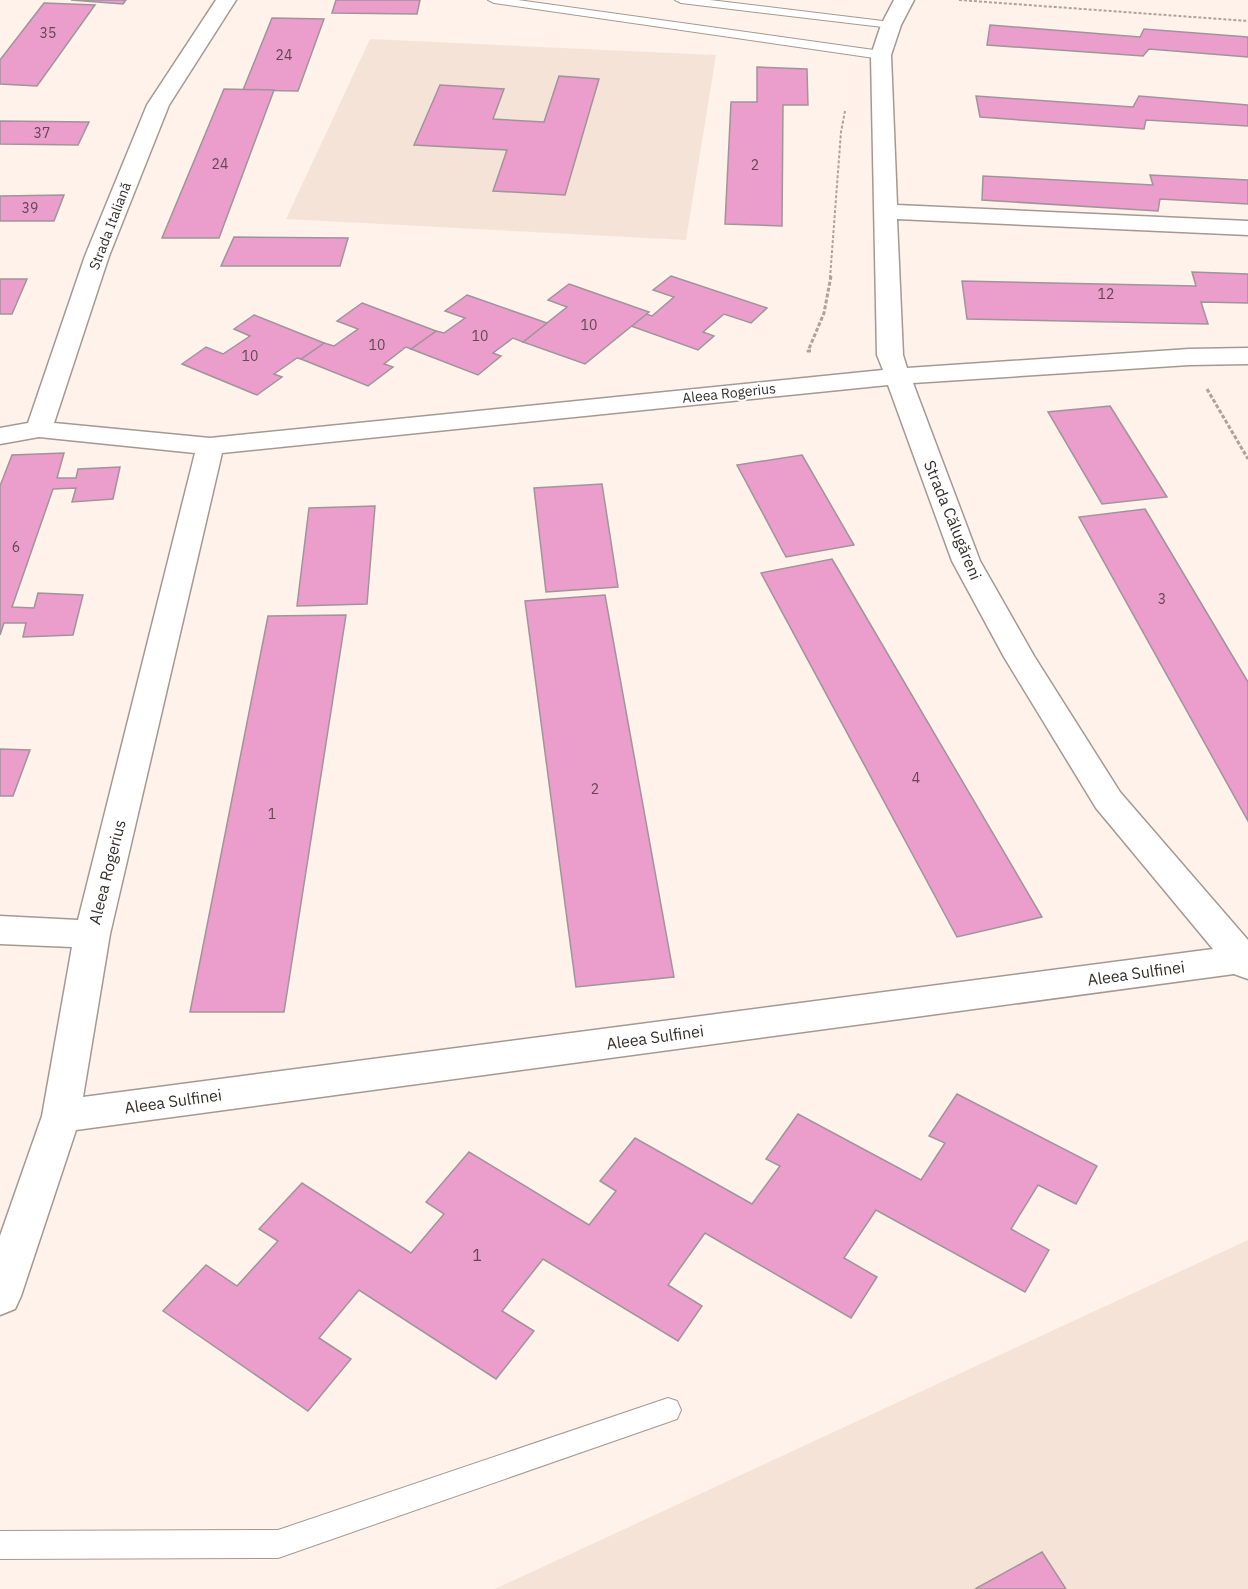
<svg xmlns="http://www.w3.org/2000/svg" width="1248" height="1589" font-family="'IBM Plex Sans',sans-serif">
	<style>
		.built { fill: #f6e3d7 }
		.building { fill: #eb9dcb; stroke: #a0949b; stroke-width: 1.5 }
		.lines { fill: none; stroke-linecap: round; stroke-linejoin: round }
		.lane-casing { stroke: #a49992; stroke-width: 2 }
		.street-casing { stroke: #a49992; stroke-width: 3 }
		.path-far1 { stroke: #aca39d; stroke-width: 2; stroke-dasharray: 3 2; stroke-linecap: butt }
		.path { stroke: #aca39d; stroke-width: 3; stroke-dasharray: 4 2; stroke-linecap: butt }
		.lane { fill: #fff; fill-rule: evenodd }
		.street { fill: #fff; fill-rule: evenodd }
		.labels { text-anchor: middle; stroke-width: 4.5; stroke-linejoin: round; paint-order: stroke }
		.number-label { font-size: 14px; fill: #604953 }
		.far-street-label { font-size: 14px; fill: #322d2b; stroke: #fff }
		.street-label { font-size: 16px; fill: #322d2b; stroke: #fff }
		.near-number-label { font-size: 16px; fill: #604953 }
	</style>
	<rect width="100%" height="100%" fill="#fef2ea"/>
	<g class="built">
		<polygon points="370,39 716,55 686,240 286,219"/>
		<polygon points="1248,1240 1248,1589 495,1589"/>
	</g>
	<g class="building">
		<polygon points="71,0 126,0 123,4"/>
		<polygon points="336,0 420,0 417,14 332,13"/>
		<polygon points="44,3 95,5 37,86 0,84 0,60"/>
		<polygon points="272,18 324,19 298,91 243,90"/>
		<polygon points="990,25 1140,37 1144,29 1248,37 1248,57 1149,49 1143,56 987,45"/>
		<polygon points="757,67 807,69 808,105 783,105 782,226 725,224 731,102 757,102"/>
		<polygon points="559,76 599,79 565,195 493,191 507,150 414,145 440,85 504,89 493,119 544,122"/>
		<polygon points="224,89 274,90 219,238 162,238"/>
		<polygon points="976,96 1133,107 1139,96 1248,105 1248,126 1146,120 1144,129 980,117"/>
		<polygon points="0,121 89,122 78,145 0,144"/>
		<polygon points="1150,175 1248,180 1248,204 1160,199 1158,211 982,200 983,176 1153,185"/>
		<polygon points="64,195 54,221 0,221 0,196"/>
		<polygon points="234,237 348,238 340,266 221,266"/>
		<polygon points="1192,272 1248,274 1248,303 1201,302 1208,324 967,319 962,281 1196,286"/>
		<polygon points="671,276 767,308 751,323 724,314 703,332 714,336 698,350 631,326 646,314 652,316 674,297 653,290"/>
		<polygon points="0,279 27,279 12,314 0,314"/>
		<polygon points="569,284 649,312 585,364 523,342 567,307 548,300"/>
		<polygon points="467,295 547,323 523,342 513,338 493,353 501,356 478,375 411,349 436,331 444,333 465,318 445,311"/>
		<polygon points="362,303 436,331 411,349 406,347 384,364 393,367 368,386 301,359 324,343 334,346 358,329 337,321"/>
		<polygon points="254,315 324,343 301,359 297,358 274,374 282,377 257,395 182,364 206,347 223,354 250,336 234,329"/>
		<polygon points="1110,406 1167,497 1102,504 1048,412"/>
		<polygon points="64,453 57,478 76,478 78,469 120,467 113,499 72,502 76,488 53,489 12,607 34,608 38,593 83,595 73,635 23,637 26,623 4,623 0,635 0,486 12,455"/>
		<polygon points="802,455 854,545 786,557 737,465"/>
		<polygon points="602,484 618,587 546,592 534,488"/>
		<polygon points="375,506 367,604 297,606 309,508"/>
		<polygon points="1145,509 1248,682 1248,821 1079,517"/>
		<polygon points="832,559 1042,917 957,937 761,573"/>
		<polygon points="605,595 674,977 576,987 525,601"/>
		<polygon points="346,615 284,1012 190,1012 268,616"/>
		<polygon points="0,749 30,750 13,796 0,796"/>
		<polygon points="957,1094 1097,1166 1076,1204 1038,1185 1011,1229 1049,1250 1025,1292 876,1210 844,1258 877,1277 851,1318 705,1233 668,1285 702,1306 678,1341 543,1259 502,1311 534,1331 496,1379 359,1290 319,1338 351,1359 308,1411 163,1311 206,1265 237,1286 278,1241 259,1229 302,1183 411,1253 444,1214 426,1202 469,1152 589,1225 616,1191 600,1181 635,1138 752,1204 780,1166 766,1159 798,1114 921,1180 945,1143 929,1136"/>
		<polygon points="1042,1552 1066,1589 975,1589"/>
	</g>
	<g class="lines">
		<defs>
			<g id="lane">
				<polygon points="488,0 518,0 881,51 887,55 881,59 494,3"/>
				<polygon points="675,0 710,0 891,22 897,25 891,28 681,3"/>
				<polygon points="668,1398 677,1401 681,1410 677,1419 278,1558 0,1559 0,1531 278,1530"/>
			</g>
			<path id="street" d="M216 0H236L169 105 109 256 54 423 210 438 883 370 877 355 871 55 881 25 894 0H914L901 25 891 55 897 205 1248 221V235L897 219 903 355 907 368 1189 349 1248 348V364L1189 365 913 383 980 561 1034 656 1120 792 1248 940V979L1234 974 76 1130 21 1296 15 1309 0 1315V1236L42 1116 72 947 0 944V916L78 920 195 453 39 437 0 444V428L28 423 85 256 147 105ZM888 385 952 561 1004 657 1096 808 1213 949 83 1097 110 934 222 453Z"/>
		</defs>
		<use href="#lane" class="lane-casing"/>
		<use href="#street" class="street-casing"/>
		<g class="path-far1">
			<polyline points="959,0 1248,21"/>
			<polyline points="830,278 841,132 845,111"/>
		</g>
		<g class="path">
			<polyline points="811,351 808,351 824,313 831,276"/>
			<polyline points="1207,389 1248,459"/>
		</g>
		<use href="#lane" class="lane"/>
		<use href="#street" class="street"/>
	</g>
	<g class="labels">
		<g class="number-label">
			<text x="48" y="38">35</text>
			<text x="284" y="60">24</text>
			<text x="42" y="138">37</text>
			<text x="220" y="169">24</text>
			<text x="755" y="170">2</text>
			<text x="30" y="213">39</text>
			<text x="1106" y="299">12</text>
			<text x="589" y="330">10</text>
			<text x="480" y="341">10</text>
			<text x="377" y="350">10</text>
			<text x="250" y="361">10</text>
			<text x="16" y="552">6</text>
			<text x="1162" y="604">3</text>
			<text x="916" y="783">4</text>
			<text x="595" y="794">2</text>
			<text x="272" y="819">1</text>
		</g>
		<g class="far-street-label">
			<text transform="translate(110 226) rotate(-69)" y="5">Strada Italiană</text>
			<text transform="translate(729 393) rotate(-6)" y="5">Aleea Rogerius</text>
		</g>
		<g class="street-label">
			<text transform="translate(953 520) rotate(68)" y="6">Strada Călugăreni</text>
			<text transform="translate(107 872) rotate(-76)" y="6">Aleea Rogerius</text>
			<text transform="translate(1136 973) rotate(-8)" y="6">Aleea Sulfinei</text>
			<text transform="translate(655 1037) rotate(-8)" y="6">Aleea Sulfinei</text>
			<text transform="translate(173 1101) rotate(-8)" y="6">Aleea Sulfinei</text>
		</g>
		<g class="near-number-label">
			<text x="477" y="1261">1</text>
		</g>
	</g>
</svg>
